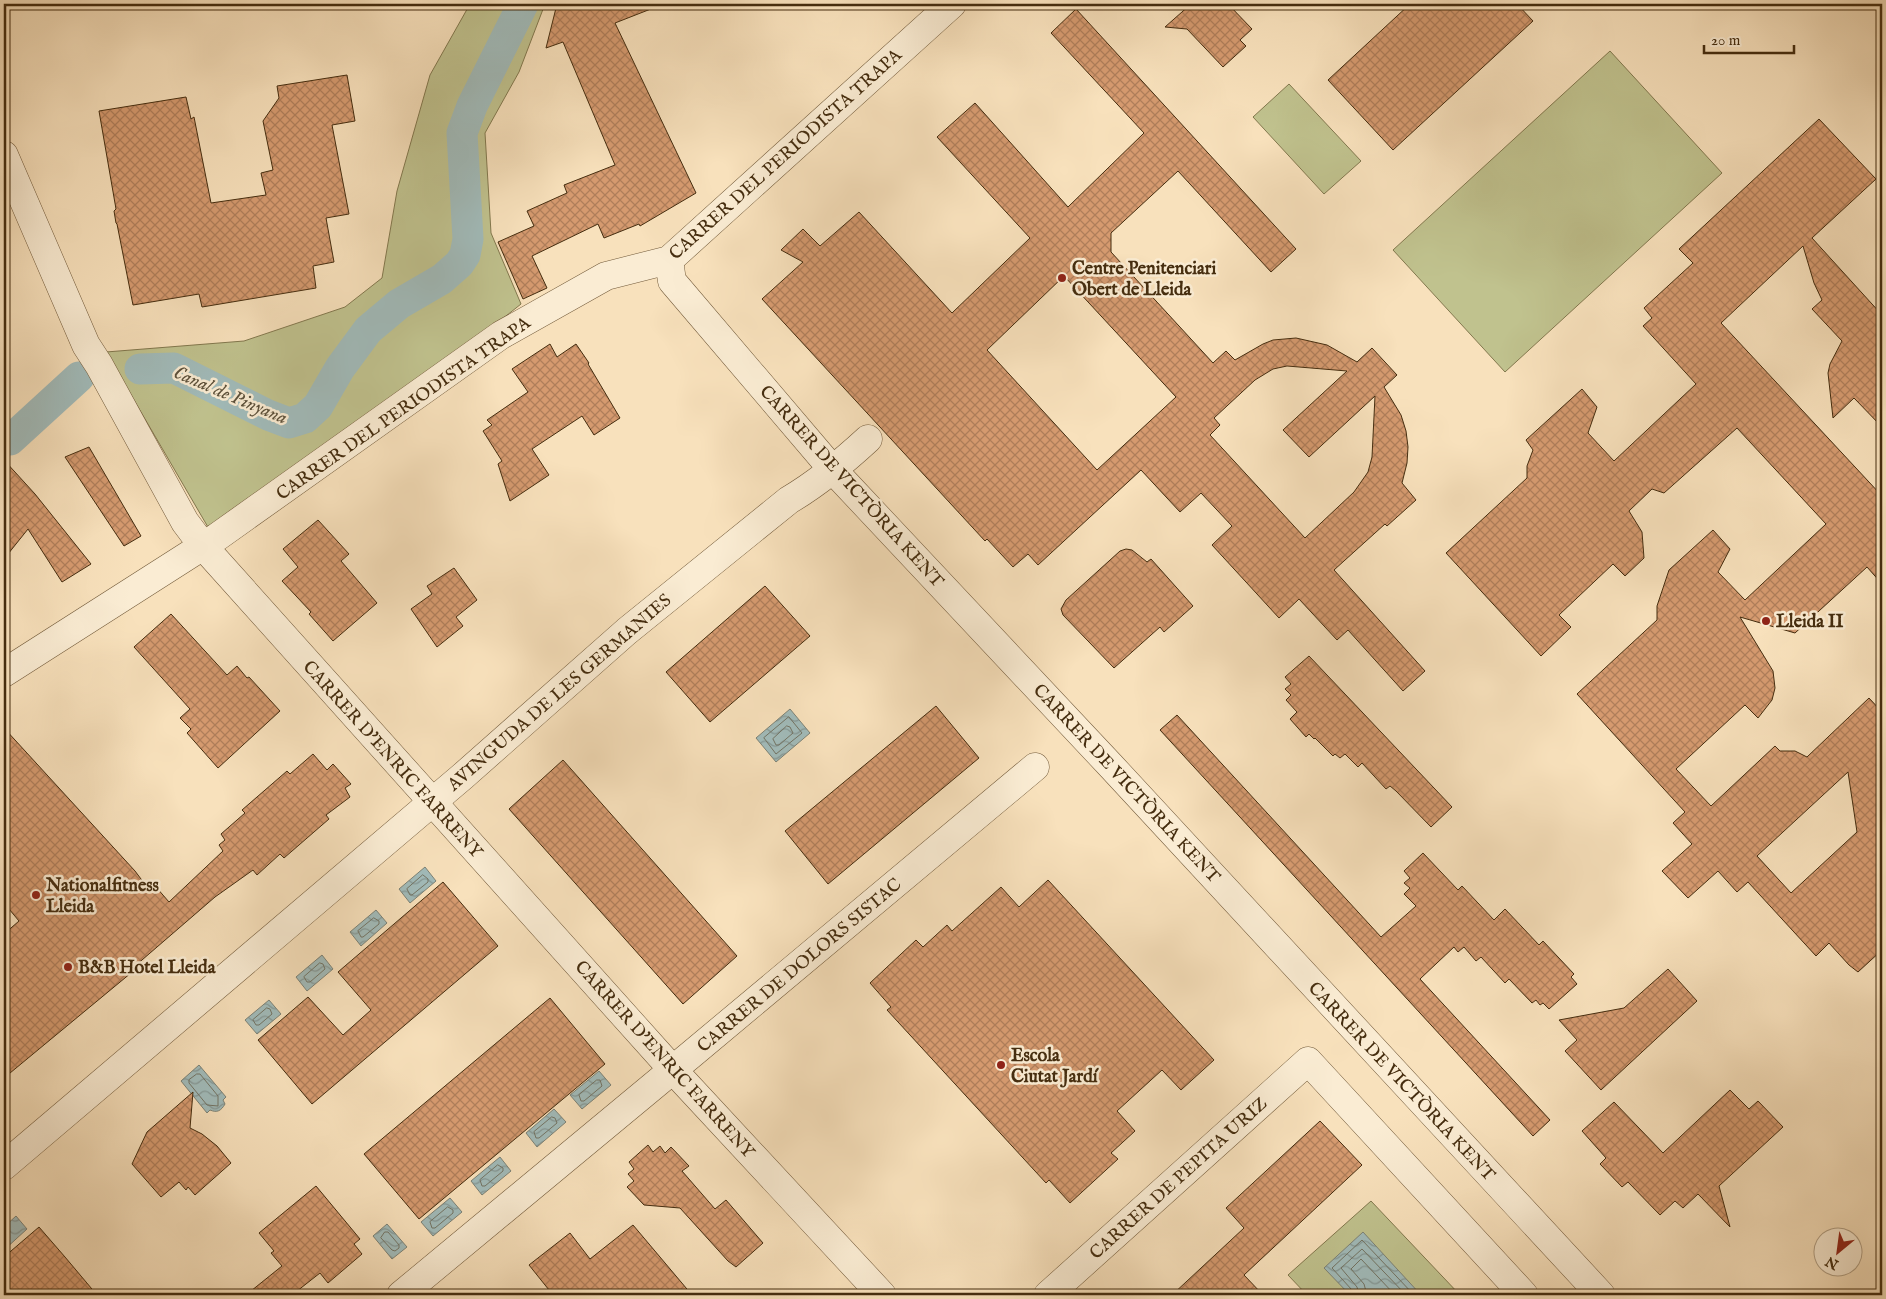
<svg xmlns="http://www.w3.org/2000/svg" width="1886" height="1299" font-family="'IM FELL English',serif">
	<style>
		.green { fill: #c0c28e; stroke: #82784e }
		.water { fill: url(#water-waves); stroke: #7c8276 }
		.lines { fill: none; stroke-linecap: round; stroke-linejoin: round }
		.shore { stroke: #737464; stroke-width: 1 }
		.canal { stroke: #a1bbba; stroke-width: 31 }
		.building { fill: url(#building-cross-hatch); stroke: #452d0f; fill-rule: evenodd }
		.street-casing { stroke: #725a3a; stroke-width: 29 }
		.street { stroke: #faecd3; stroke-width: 28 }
		.poi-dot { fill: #8f2418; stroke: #faecd3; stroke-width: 2 }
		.labels { text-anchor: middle; stroke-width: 5; stroke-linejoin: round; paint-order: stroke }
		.street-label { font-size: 18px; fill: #452d0f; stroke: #faecd3 }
		.poi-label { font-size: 18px; font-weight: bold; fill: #452d0f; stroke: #faecd3; text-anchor: start }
		.water-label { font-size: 19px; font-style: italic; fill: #5c503a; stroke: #faecd3 }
	</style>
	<defs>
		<pattern id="water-waves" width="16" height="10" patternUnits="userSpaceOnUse" patternTransform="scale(1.25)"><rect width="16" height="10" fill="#a1bbba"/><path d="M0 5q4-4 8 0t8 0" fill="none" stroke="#859896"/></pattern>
		<pattern id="building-cross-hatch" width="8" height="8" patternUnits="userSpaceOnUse" patternTransform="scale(1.25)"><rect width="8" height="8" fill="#d59a6f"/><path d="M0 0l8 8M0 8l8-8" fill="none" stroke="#af7e5a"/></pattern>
	</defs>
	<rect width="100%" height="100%" fill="#f8e1bc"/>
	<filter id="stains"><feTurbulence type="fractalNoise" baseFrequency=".004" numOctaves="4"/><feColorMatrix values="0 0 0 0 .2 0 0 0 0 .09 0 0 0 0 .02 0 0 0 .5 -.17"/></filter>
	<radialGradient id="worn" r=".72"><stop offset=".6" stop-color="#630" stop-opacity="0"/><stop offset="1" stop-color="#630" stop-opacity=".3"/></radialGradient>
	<g class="green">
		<polygon points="470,4 545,4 519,72 485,133 491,233 521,304 432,375 212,534 106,352 244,341 345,307 382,278 397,191 430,75"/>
		<polygon points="1610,51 1722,173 1505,372 1393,250"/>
		<polygon points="1289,84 1361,161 1324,194 1253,117"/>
		<polygon points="1371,1201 1460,1295 1307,1295 1288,1275"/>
	</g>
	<g class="water">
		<polygon points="790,709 810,733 776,762 756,738"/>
		<polygon points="425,867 436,881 410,903 399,889"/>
		<polygon points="376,910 387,923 361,946 350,932"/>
		<polygon points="322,955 333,969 307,991 296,977"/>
		<polygon points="269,1000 281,1014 257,1034 245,1020"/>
		<path d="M199 1065 226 1097 223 1100 225 1104C221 1111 217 1113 210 1110L207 1113 181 1081Z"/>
		<polygon points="599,1071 611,1085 582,1109 570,1095"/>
		<polygon points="554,1109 566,1122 537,1147 526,1133"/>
		<polygon points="500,1157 511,1171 482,1195 471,1181"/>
		<polygon points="450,1198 462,1212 433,1236 421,1222"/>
		<polygon points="16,1216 27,1229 4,1250 4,1227"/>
		<polygon points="387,1224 407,1247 392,1259 373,1236"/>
		<polygon points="1363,1232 1421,1295 1350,1295 1324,1268"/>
	</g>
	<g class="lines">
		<g class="shore">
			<polygon points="789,717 802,733 776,754 764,738"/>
			<polygon points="787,726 790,727 793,733 779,745 776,745 773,739"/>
			<polygon points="423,875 428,879 428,882 412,895 410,895 407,889"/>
			<polygon points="374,918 379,921 379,924 363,937 361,937 358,931"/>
			<polygon points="320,963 323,964 325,969 310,982 307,982 304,977"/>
			<polygon points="267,1008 270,1009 272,1014 259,1025 256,1025 253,1020"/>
			<polygon points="197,1074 200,1074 218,1096 218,1106 207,1105 189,1083 189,1080"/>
			<polygon points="597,1080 600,1080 602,1086 584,1101 581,1101 579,1095"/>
			<polygon points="552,1117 555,1118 557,1123 539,1138 536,1138 534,1132"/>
			<polygon points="498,1165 503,1168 503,1171 485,1186 482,1186 480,1180"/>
			<polygon points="448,1207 453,1210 453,1213 435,1228 432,1228 430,1222"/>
			<polygon points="385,1232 388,1232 399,1245 399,1248 395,1251 392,1250 381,1238"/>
			<polyline points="1353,1295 1352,1290 1332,1268 1362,1240 1414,1295"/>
			<polyline points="1359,1295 1357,1287 1341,1268 1362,1249 1406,1295"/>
			<polyline points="1367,1295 1364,1284 1351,1269 1361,1259 1395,1295"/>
		</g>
		<g class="canal">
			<polyline points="140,369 174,368 268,415 289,423 305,418 318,406 340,368 368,330 399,304 442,279 459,264 465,255 468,239 462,133 472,106 523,4"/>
			<polyline points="4,440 10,440 79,377"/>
		</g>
	</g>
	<g class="building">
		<polygon points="557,4 660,4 661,5 615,23 696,193 640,226 639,224 604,238 598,224 532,256 547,288 523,299 498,242 534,226 527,211 567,193 564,185 615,165 563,42 546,48"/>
		<polygon points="1191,4 1228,4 1252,29 1240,40 1246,46 1223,67 1187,29 1165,27"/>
		<polygon points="1410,4 1517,4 1533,21 1393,150 1328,80"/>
		<path d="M1076 9 1296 249 1271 272 1178 171 1111 233V252L1213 363 1226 351 1235 360 1263 344 1273 340 1296 338 1327 345 1357 362 1372 348 1397 375 1384 387 1401 415 1406 431 1408 447 1407 463 1402 483 1416 500 1387 526 1385 524 1334 570 1425 671 1403 691 1348 630 1337 640 1299 599 1279 618 1212 545 1232 526 1201 493 1180 512 1141 470 1038 565 1028 554 1013 567 987 539 985 541 762 299 803 262 781 250 803 229 820 246 859 212 952 313 1030 238 937 137 975 103 1068 207 1144 133 1051 33ZM1064 276 1176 397 1097 470 987 350ZM1287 366 1347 371 1283 430 1309 457 1375 396 1372 457 1368 472 1354 492 1305 538 1210 435 1220 425 1214 418 1255 380 1273 369Z"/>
		<polygon points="347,75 355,121 332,125 349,214 326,218 334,262 313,266 316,288 202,307 199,294 133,305 117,224 116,223 114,211 116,209 99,111 186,97 191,119 194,117 211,203 266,195 261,173 273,170 263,121 279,98 277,86"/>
		<path d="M1819 119 1876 179 1812 238 1882 315V427L1854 398 1833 418 1828 373 1830 364 1842 341 1812 309 1822 300 1814 283 1803 246 1721 323 1882 496V584L1867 567 1795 633 1740 617 1773 671 1775 688 1772 700 1758 718 1745 705 1676 769 1711 806 1775 746 1780 751H1795L1807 757 1869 698 1882 712V950L1858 972 1849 965 1829 943 1816 956 1748 882 1737 892 1718 871 1688 898 1662 871 1692 844 1673 823 1685 812 1577 694 1657 620V606L1669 570 1713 530 1730 549 1718 572 1745 600 1826 524 1737 428 1664 493 1652 489 1629 511 1642 532 1644 558 1625 576 1613 564 1559 615 1571 627 1541 656 1446 553 1527 478V466L1533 450 1526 440 1582 389 1597 407 1588 433 1614 461 1696 384 1643 326 1652 318 1644 308 1693 263 1679 249ZM1848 772 1857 832 1791 893 1757 856Z"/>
		<polygon points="550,344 557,357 576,344 589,363 588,364 620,418 594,435 582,416 532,449 549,475 510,501 498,464 502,461 483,431 492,425 487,420 528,392 512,369"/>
		<polygon points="89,447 141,536 124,546 65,457"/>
		<polygon points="4,460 35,494 91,564 62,582 28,529 4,559"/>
		<polygon points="318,520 349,554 341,561 377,603 333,641 309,614 311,612 282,581 298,567 283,549"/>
		<polygon points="1126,549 1132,550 1147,562 1151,559 1193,606 1164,632 1160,627 1114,668 1063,615 1061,609 1066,600 1120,551"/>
		<polygon points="454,568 477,600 456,617 463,626 437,647 411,609 432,594 427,586"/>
		<polygon points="765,586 810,636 710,722 666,672"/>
		<polygon points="171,614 227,675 237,666 247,678 249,677 280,711 218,768 187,733 191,729 180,718 190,709 134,647"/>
		<polygon points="1309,656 1452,807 1431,827 1396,791 1390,786 1386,789 1362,763 1358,767 1345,754 1340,758 1335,754 1333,756 1315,738 1314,739 1309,734 1306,737 1290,719 1297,712 1286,700 1291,695 1285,689 1291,684 1285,677"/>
		<polygon points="936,706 979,758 828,884 785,831"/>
		<polygon points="1177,715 1381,937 1416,906 1404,894 1410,888 1404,883 1410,878 1404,871 1423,853 1458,890 1462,886 1494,920 1505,909 1539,945 1543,941 1574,974 1571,977 1577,984 1549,1009 1543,1003 1540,1005 1536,1000 1532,1003 1509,979 1505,983 1481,957 1476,961 1464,947 1458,952 1454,947 1420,979 1550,1120 1533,1136 1160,730"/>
		<polygon points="4,728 135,871 150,891 156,887 169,902 223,851 219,845 225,840 221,834 245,813 242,810 287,771 290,774 313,754 327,770 333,764 351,784 345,788 350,797 326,815 329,819 284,858 280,854 257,875 253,870 215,897 135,966 137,968 4,1078 4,934 19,921 4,903"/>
		<polygon points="563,760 737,956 683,1004 509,809"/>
		<polygon points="1048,880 1214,1060 1181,1090 1162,1070 1117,1111 1135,1131 1111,1153 1118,1159 1070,1203 1049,1180 1046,1183 887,1010 891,1007 870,983 916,940 923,947 947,925 952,931 1001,887 1019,907"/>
		<polygon points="443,882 498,946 312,1104 258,1040 308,997 343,1035 371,1010 338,972"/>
		<polygon points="1668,969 1697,1001 1601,1090 1565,1051 1577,1040 1559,1020 1624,1008"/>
		<polygon points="550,998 605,1064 419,1219 364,1154"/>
		<polygon points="1730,1090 1749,1109 1758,1101 1783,1127 1719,1186 1730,1227 1698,1194 1683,1208 1675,1201 1660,1215 1628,1182 1622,1187 1600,1164 1606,1158 1582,1131 1614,1102 1663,1153"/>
		<polygon points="193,1092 190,1128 202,1134 217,1146 231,1163 195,1195 188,1187 186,1190 179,1182 161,1197 132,1164 147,1132"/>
		<polygon points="1320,1121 1362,1165 1244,1275 1263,1295 1172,1295 1244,1228 1226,1208"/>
		<polygon points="648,1145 653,1152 660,1146 665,1153 671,1147 689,1166 682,1171 715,1209 726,1200 763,1243 736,1267 728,1261 680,1208 644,1205 627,1187 634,1181 628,1174 634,1169 629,1162"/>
		<polygon points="316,1186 360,1239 354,1244 362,1254 328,1283 320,1273 292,1295 246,1295 282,1266 271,1253 274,1251 259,1233"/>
		<polygon points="633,1225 692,1295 553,1295 529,1265 570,1233 590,1259"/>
		<polygon points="39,1227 65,1257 97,1295 4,1295 4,1257"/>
	</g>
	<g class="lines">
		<defs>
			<g id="street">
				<polyline points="4,155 86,345 99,365 185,522 203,546 673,1070 882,1295"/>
				<polyline points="669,260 672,281 833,470 1111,766 1601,1295"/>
				<polyline points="4,673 217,537 501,335 606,276 669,260 952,4"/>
				<path d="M4 1166 463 776 627 631 789 500C818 483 843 462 868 439"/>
				<polyline points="401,1295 693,1053 1035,767"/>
				<polyline points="1048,1295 1308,1061 1524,1295"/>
			</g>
		</defs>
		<use href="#street" class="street-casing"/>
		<use href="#street" class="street"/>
	</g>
	<g class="poi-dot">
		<circle cx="1062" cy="278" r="5"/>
		<circle cx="1766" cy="621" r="5"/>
		<circle cx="36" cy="895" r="5"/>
		<circle cx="68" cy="967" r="5"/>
		<circle cx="1001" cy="1065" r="5"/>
	</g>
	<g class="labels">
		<g class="street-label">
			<text transform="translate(785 154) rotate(-42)" y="6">CARRER DEL PERIODISTA TRAPA</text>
			<text transform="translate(403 408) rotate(-35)" y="6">CARRER DEL PERIODISTA TRAPA</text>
			<text transform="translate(852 486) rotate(48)" y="6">CARRER DE VICTÒRIA KENT</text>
			<text transform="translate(559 692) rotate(-41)" y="6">AVINGUDA DE LES GERMANIES</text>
			<text transform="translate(393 759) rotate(48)" y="6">CARRER D'ENRIC FARRENY</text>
			<text transform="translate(1127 783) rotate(47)" y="6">CARRER DE VICTÒRIA KENT</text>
			<text transform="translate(799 965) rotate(-40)" y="6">CARRER DE DOLORS SISTAC</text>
			<text transform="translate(665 1059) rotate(48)" y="6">CARRER D'ENRIC FARRENY</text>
			<text transform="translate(1402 1081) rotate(47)" y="6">CARRER DE VICTÒRIA KENT</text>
			<text transform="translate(1178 1178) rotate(-42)" y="6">CARRER DE PEPITA URIZ</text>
		</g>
		<g class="poi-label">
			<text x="1072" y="274">Centre Penitenciari<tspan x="1072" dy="21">Obert de Lleida</tspan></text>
			<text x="1776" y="627">Lleida II</text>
			<text x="46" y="891">Nationalfitness<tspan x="46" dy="21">Lleida</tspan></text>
			<text x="78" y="973">B&amp;B Hotel Lleida</text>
			<text x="1011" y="1061">Escola<tspan x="1011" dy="21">Ciutat Jardí</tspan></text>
		</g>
		<g class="water-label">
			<text transform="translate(231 394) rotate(23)" y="7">Canal de Pinyana</text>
		</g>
	</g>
	<rect width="1886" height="1299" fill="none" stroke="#f8e1bc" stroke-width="20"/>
	<rect x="5" y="5" width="1876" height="1289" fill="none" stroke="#452d0f" stroke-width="2.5"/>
	<rect x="10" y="10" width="1866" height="1279" fill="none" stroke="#452d0f"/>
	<g transform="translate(1838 1252) rotate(209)"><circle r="24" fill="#faecd3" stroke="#b2a085"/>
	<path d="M0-4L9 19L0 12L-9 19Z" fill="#8f2418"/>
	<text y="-8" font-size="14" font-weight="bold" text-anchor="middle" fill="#452d0f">N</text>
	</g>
	<path d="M1704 45v8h90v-8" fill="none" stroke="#452d0f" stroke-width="2.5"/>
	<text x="1711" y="45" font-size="15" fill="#452d0f" stroke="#faecd3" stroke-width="4" paint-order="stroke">20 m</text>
	<rect width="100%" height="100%" filter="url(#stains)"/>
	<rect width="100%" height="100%" fill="url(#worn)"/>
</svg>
